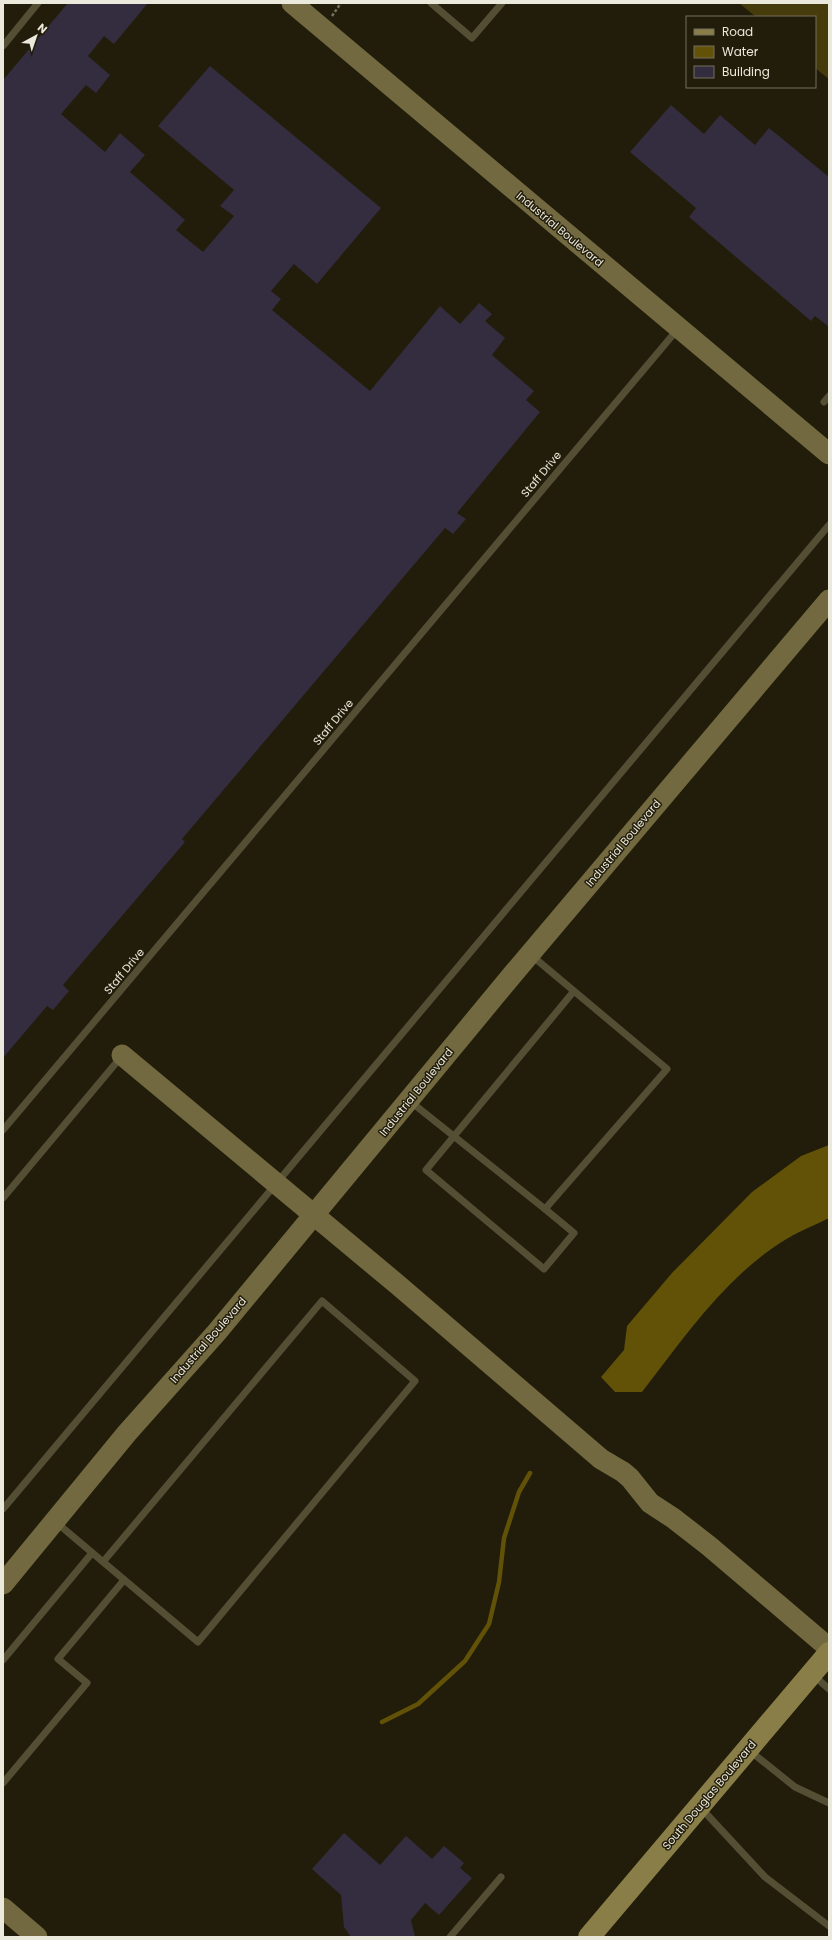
<svg xmlns="http://www.w3.org/2000/svg" width="832" height="1940" font-family="Poppins,sans-serif">
	<style>
		.green { fill: #463b0a }
		.water { fill: #615207 }
		.lines { fill: none; stroke-linecap: round; stroke-linejoin: round }
		.stream { stroke: #615207; stroke-width: 4.5 }
		.building { fill: #342c3f }
		.path { stroke: #757161; stroke-width: 2.5; stroke-dasharray: 3 2; stroke-linecap: butt }
		.lane { stroke: #544e35; stroke-width: 7 }
		.secondary { stroke: #726940; stroke-width: 21 }
		.primary { stroke: #8a7e48; stroke-width: 22 }
		.labels { text-anchor: middle; stroke-width: 3; stroke-linejoin: round; paint-order: stroke }
		.street-label { font-size: 11px; fill: #ebe8dc; stroke: #221d0a }
	</style>
	<rect width="100%" height="100%" fill="#221d0a"/>
	<polygon class="green" points="739,3 829,3 829,79 815,68 815,17 756,17"/>
	<path class="water" d="M829 1145V1218C813 1226 795 1233 780 1243 723 1280 683 1339 642 1392H615L601 1377 624 1350 627 1326 672 1273 752 1192 801 1156Z"/>
	<g class="lines">
		<polyline class="stream" points="382,1722 418,1704 465,1661 489,1624 499,1582 504,1538 519,1492 530,1473"/>
	</g>
	<g class="building">
		<polygon points="68,3 148,3 114,44 104,36 88,56 110,75 96,93 86,85 61,114 105,152 120,133 145,155 130,172 185,220 176,230 203,252 234,216 220,206 234,190 158,126 210,66 381,208 317,284 294,264 271,291 281,299 272,310 370,391 440,306 460,324 479,303 492,314 485,321 505,338 492,355 534,391 526,400 540,412 457,513 466,519 453,534 445,528 182,839 185,842 63,985 69,991 53,1010 47,1006 3,1058 3,80"/>
		<polygon points="671,105 704,134 720,115 755,145 769,128 829,177 829,327 815,316 811,321 689,217 696,208 630,152"/>
		<polygon points="344,1833 380,1865 406,1836 432,1859 444,1846 464,1863 460,1868 472,1878 439,1915 425,1903 411,1920 415,1937 351,1937 344,1927 341,1895 312,1869"/>
	</g>
	<g class="lines">
		<polyline class="path" points="332,16 341,3"/>
		<g class="lane">
			<polyline points="431,3 472,38 502,3"/>
			<polyline points="3,46 38,3"/>
			<polyline points="824,402 829,396"/>
			<polyline points="531,955 667,1069 545,1209 574,1233 544,1269 426,1170 574,991"/>
			<polyline points="411,1102 545,1209"/>
			<polyline points="3,1130 677,330"/>
			<polyline points="3,1198 121,1057"/>
			<polyline points="3,1509 829,525"/>
			<polyline points="57,1523 198,1642 415,1381 322,1301 103,1562"/>
			<polyline points="3,1660 92,1553"/>
			<polyline points="813,1675 829,1689"/>
			<polyline points="750,1751 795,1787 829,1803"/>
			<polyline points="3,1783 87,1683 58,1659 124,1580"/>
			<polyline points="701,1808 765,1877 829,1926"/>
			<polyline points="450,1937 501,1877"/>
		</g>
		<g class="secondary">
			<polyline points="292,3 829,454"/>
			<polyline points="122,1055 398,1285 601,1459 623,1472 630,1478 650,1503 673,1518 709,1546 829,1648"/>
			<polyline points="3,1584 127,1433 217,1332 513,974 829,600"/>
			<polyline points="3,1908 37,1937"/>
		</g>
		<polyline class="primary" points="589,1937 829,1653"/>
	</g>
	<g class="labels">
		<g class="street-label">
			<text transform="translate(560 229) rotate(40)" y="4">Industrial Boulevard</text>
			<text transform="translate(541 474) rotate(-50)" y="4">Staff Drive</text>
			<text transform="translate(333 722) rotate(-50)" y="4">Staff Drive</text>
			<text transform="translate(623 843) rotate(-50)" y="4">Industrial Boulevard</text>
			<text transform="translate(124 971) rotate(-50)" y="4">Staff Drive</text>
			<text transform="translate(416 1092) rotate(-51)" y="4">Industrial Boulevard</text>
			<text transform="translate(208 1340) rotate(-49)" y="4">Industrial Boulevard</text>
			<text transform="translate(709 1795) rotate(-50)" y="4">South Douglas Boulevard</text>
		</g>
	</g>
	<rect width="832" height="1940" fill="none" stroke="#ebe8dc" stroke-width="8"/>
	<rect x="686" y="16" width="130" height="72" fill="#221d0a" stroke="#726e5e"/>
	<rect x="694" y="29" width="20" height="6" fill="#8a7e48" stroke="#726e5e"/>
	<text x="722" y="36" font-size="12" fill="#ebe8dc">Road</text>
	<rect x="694" y="46" width="20" height="12" fill="#615207" stroke="#726e5e"/>
	<text x="722" y="56" font-size="12" fill="#ebe8dc">Water</text>
	<rect x="694" y="66" width="20" height="12" fill="#342c3f" stroke="#726e5e"/>
	<text x="722" y="76" font-size="12" fill="#ebe8dc">Building</text>
	<g transform="translate(36 36) rotate(40)" stroke="#221d0a" stroke-width="3" paint-order="stroke">
	<path d="M0-3L7 15L0 10L-7 15Z" fill="#ebe8dc"/>
	<text y="-6" font-size="11" font-weight="bold" text-anchor="middle" fill="#ebe8dc">N</text>
	</g>
</svg>
